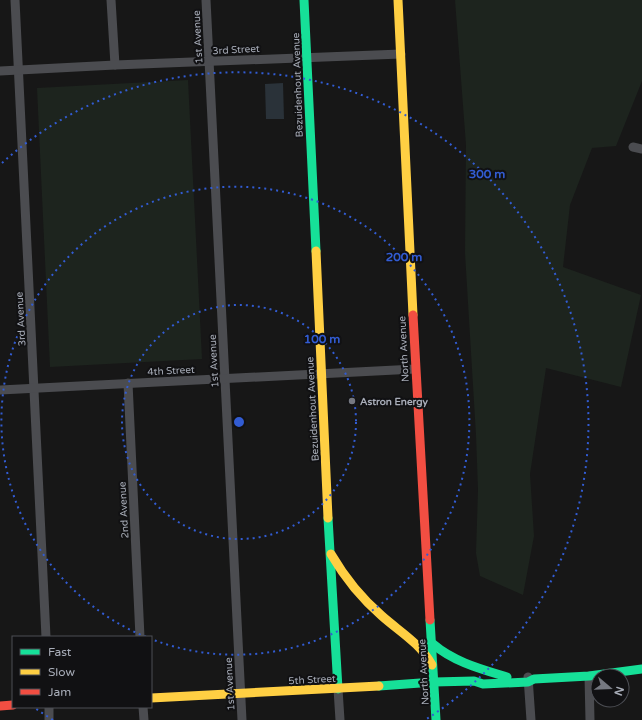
<svg xmlns="http://www.w3.org/2000/svg" width="642" height="720" font-family="'Varela Round',sans-serif">
	<style>
		.green { fill: #1d241e }
		.water { fill: #2a3239 }
		.lines { fill: none; stroke-linecap: round; stroke-linejoin: round }
		.street { stroke: #4b4c50; stroke-width: 9 }
		.fast { stroke: #16e098; stroke-width: 9 }
		.slow { stroke: #ffcf43; stroke-width: 9 }
		.jam { stroke: #f24e42; stroke-width: 9 }
		.ring { fill: none; stroke: #325cd3; stroke-width: 2; stroke-dasharray: 2 4 }
		.poi-dot { fill: #757880; stroke: #111113; stroke-width: 1.5 }
		.labels { text-anchor: middle; stroke-width: 4; stroke-linejoin: round; paint-order: stroke }
		.street-label { font-size: 10px; fill: #a8adb8; stroke: #111113 }
		.poi-label { font-size: 10px; font-weight: bold; fill: #a8adb8; stroke: #111113; text-anchor: start }
		.centre { fill: #325cd3; stroke: #111113; stroke-width: 2 }
		.ring-label { font-size: 12px; text-anchor: middle; font-weight: bold; fill: #325cd3; stroke: #111113; stroke-width: 4; stroke-linejoin: round; paint-order: stroke }
	</style>
	<rect width="100%" height="100%" fill="#171717"/>
	<g class="green">
		<polygon points="455,0 642,0 642,81 616,146 592,148 570,205 563,267 641,295 621,387 546,368 530,474 534,536 523,595 480,576 476,553 478,490 476,435 465,253 466,145"/>
		<polygon points="188,80 202,359 50,367 37,88"/>
	</g>
	<polygon class="water" points="283,83 284,119 266,119 265,84"/>
	<g class="lines">
		<g class="street">
			<polyline points="15,0 46,637"/>
			<polyline points="111,0 115,65"/>
			<polyline points="206,0 242,720"/>
			<polyline points="0,71 115,65 401,54"/>
			<polyline points="633,147 642,149"/>
			<polyline points="128,383 140,637"/>
			<polyline points="0,390 415,369"/>
			<polyline points="589,676 590,720"/>
			<polyline points="528,677 531,720"/>
			<polyline points="338,689 340,720"/>
			<polyline points="49,707 49,720"/>
			<polyline points="143,707 144,720"/>
		</g>
		<g class="fast">
			<polyline points="304,0 316,251"/>
			<polyline points="328,518 338,689"/>
			<polyline points="430,620 436,720"/>
			<path d="M433 644C454 662 481 669 507 677"/>
			<polyline points="379,686 434,682 474,681 483,684 528,682 534,679 589,676 642,669"/>
		</g>
		<g class="slow">
			<polyline points="398,0 413,315"/>
			<polyline points="316,251 328,518"/>
			<path d="M331 554C345 578 361 598 382 616 400 632 420 643 432 665"/>
			<polyline points="151,698 379,686"/>
		</g>
		<g class="jam">
			<polyline points="413,315 430,620"/>
			<polyline points="0,706 13,705"/>
		</g>
	</g>
	<g class="ring">
		<circle cx="239" cy="422" r="117"/>
		<path d="M146 637A234 234 0 1 1 151 639"/>
		<path d="M53 720A351 351 0 0 1 35 708M2 163A351 351 0 1 1 425 720"/>
	</g>
	<circle class="poi-dot" cx="352" cy="401" r="4"/>
	<g class="labels">
		<g class="street-label">
			<text transform="translate(197 37) rotate(-93)" y="4">1st Avenue</text>
			<text transform="translate(236 49) rotate(-3)" y="4">3rd Street</text>
			<text transform="translate(297 85) rotate(-92)" y="4">Bezuidenhout Avenue</text>
			<text transform="translate(20 319) rotate(-93)" y="4">3rd Avenue</text>
			<text transform="translate(403 349) rotate(-93)" y="4">North Avenue</text>
			<text transform="translate(213 361) rotate(-93)" y="4">1st Avenue</text>
			<text transform="translate(171 370) rotate(-3)" y="4">4th Street</text>
			<text transform="translate(312 409) rotate(-93)" y="4">Bezuidenhout Avenue</text>
			<text transform="translate(123 510) rotate(-93)" y="4">2nd Avenue</text>
			<text transform="translate(423 672) rotate(-93)" y="4">North Avenue</text>
			<text transform="translate(312 679) rotate(-3)" y="4">5th Street</text>
			<text transform="translate(229 684) rotate(-93)" y="4">1st Avenue</text>
		</g>
		<g class="poi-label">
			<text x="360" y="405">Astron Energy</text>
		</g>
	</g>
	<circle cx="239" cy="422" r="6" class="centre"/>
	<g class="ring-label">
		<text x="487" y="178">300 m</text>
		<text x="404" y="261">200 m</text>
		<text x="322" y="343">100 m</text>
	</g>
	<rect x="12" y="636" width="140" height="72" fill="#111113" stroke="#4d4f55"/>
	<rect x="20" y="649" width="20" height="6" fill="#16e098" stroke="#4d4f55"/>
	<text x="48" y="656" font-size="12" fill="#a8adb8">Fast</text>
	<rect x="20" y="669" width="20" height="6" fill="#ffcf43" stroke="#4d4f55"/>
	<text x="48" y="676" font-size="12" fill="#a8adb8">Slow</text>
	<rect x="20" y="689" width="20" height="6" fill="#f24e42" stroke="#4d4f55"/>
	<text x="48" y="696" font-size="12" fill="#a8adb8">Jam</text>
	<g transform="translate(610 688) rotate(109)"><circle r="19" fill="#111113" stroke="#4d4f55"/>
	<path d="M0-3L7 15L0 10L-7 15Z" fill="#757880"/>
	<text y="-6" font-size="11" font-weight="bold" text-anchor="middle" fill="#a8adb8">N</text>
	</g>
</svg>
